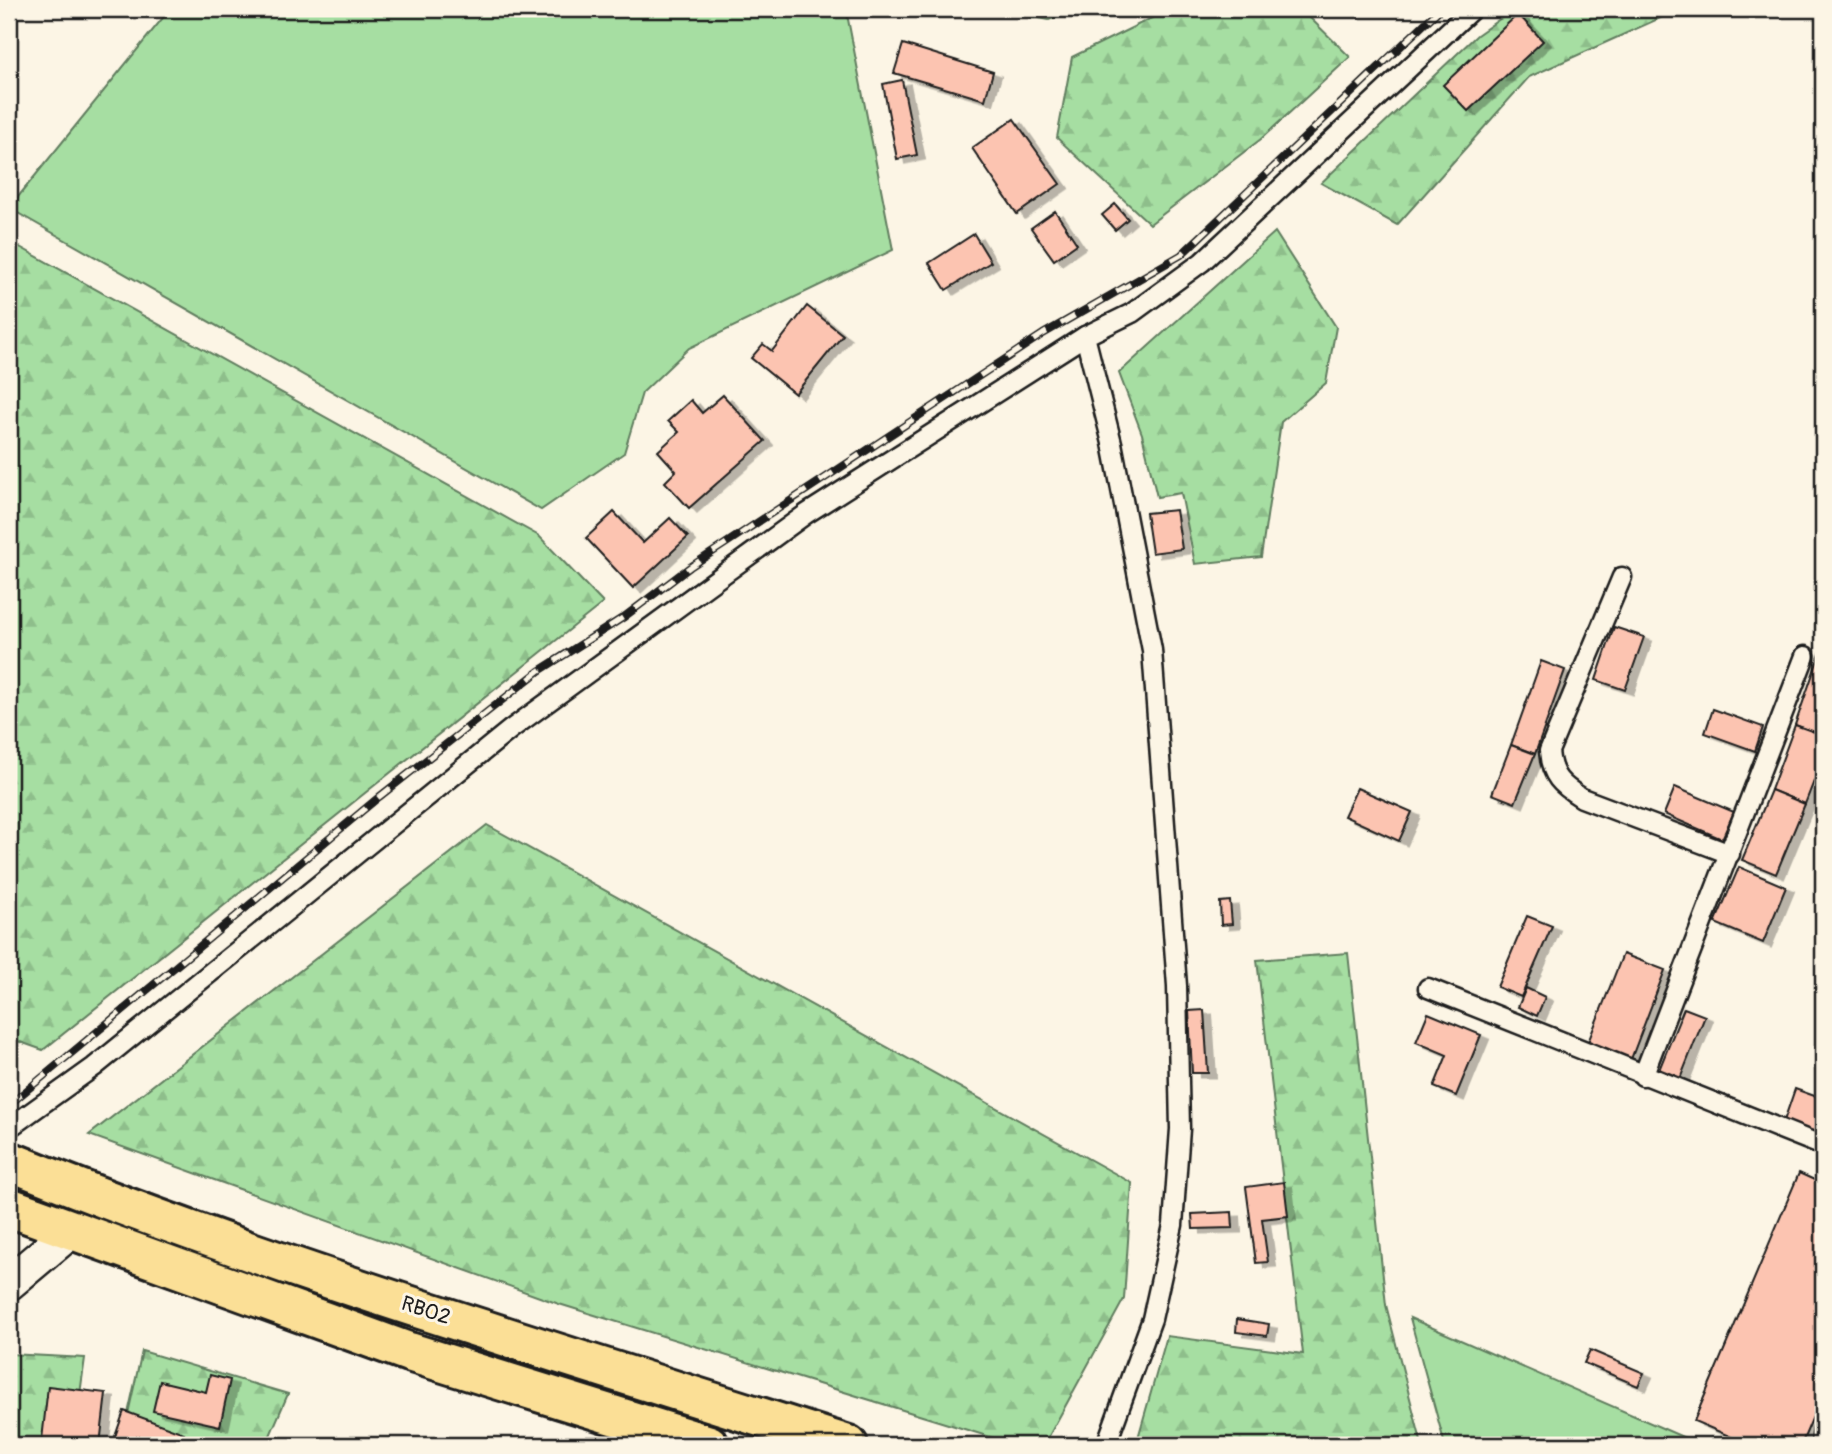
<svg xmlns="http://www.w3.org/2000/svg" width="1832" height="1454" font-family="Pangolin,sans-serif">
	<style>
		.grass { fill: #a6dea2; stroke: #617d5f; stroke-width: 2 }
		.forest { fill: url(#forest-firs); stroke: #617d5f; stroke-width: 2 }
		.building { fill: #fcc4b1; stroke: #1c1c1c; stroke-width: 2; filter: url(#shadow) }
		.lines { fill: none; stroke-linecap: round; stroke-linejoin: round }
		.lane-casing { stroke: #1c1c1c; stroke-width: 23 }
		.street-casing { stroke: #1c1c1c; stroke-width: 38 }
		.highway-casing { stroke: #1c1c1c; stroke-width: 44 }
		.lane { stroke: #fcf5e5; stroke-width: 18 }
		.street { stroke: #fcf5e5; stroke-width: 33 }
		.highway { stroke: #fbdf96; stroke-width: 38 }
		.rail-casing { stroke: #1c1c1c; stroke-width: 8 }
		.rail { stroke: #fcf5e5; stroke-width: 5; stroke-dasharray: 16; stroke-linecap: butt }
		.labels { text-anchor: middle; stroke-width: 6; stroke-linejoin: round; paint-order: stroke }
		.street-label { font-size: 21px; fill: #1c1c1c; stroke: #fcf5e5 }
	</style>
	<defs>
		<pattern id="forest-firs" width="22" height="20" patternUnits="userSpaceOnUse" patternTransform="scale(1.75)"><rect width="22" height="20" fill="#a6dea2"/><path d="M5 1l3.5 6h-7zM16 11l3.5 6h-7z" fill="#8ebe8b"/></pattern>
		<filter id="shadow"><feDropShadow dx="8" dy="4.5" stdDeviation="0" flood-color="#0004"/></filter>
	</defs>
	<rect width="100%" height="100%" fill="#fcf5e5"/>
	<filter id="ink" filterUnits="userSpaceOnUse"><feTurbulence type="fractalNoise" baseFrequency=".0143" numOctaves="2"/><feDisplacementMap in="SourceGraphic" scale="14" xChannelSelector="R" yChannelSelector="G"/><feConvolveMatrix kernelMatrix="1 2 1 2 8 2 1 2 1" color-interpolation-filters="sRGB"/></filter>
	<g filter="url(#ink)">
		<g class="grass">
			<polygon points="170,9 846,9 893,250 689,348 642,393 624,453 541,510 9,208"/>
			<polygon points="1410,1318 1701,1445 1445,1445"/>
		</g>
		<g class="forest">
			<polygon points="993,9 1073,9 1049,20"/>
			<polygon points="1170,9 1301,9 1350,57 1261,139 1150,224 1057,138 1072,57"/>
			<polygon points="1514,9 1680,9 1529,77 1397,225 1321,183 1477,35"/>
			<polygon points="1275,232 1336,327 1326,383 1281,422 1261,557 1195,564 1181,493 1157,497 1142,434 1119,373"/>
			<polygon points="9,241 539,536 603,603 43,1050 9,1038"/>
			<polygon points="487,825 1132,1183 1124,1299 1044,1445 1016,1445 559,1304 89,1135"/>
			<polygon points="1348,953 1386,1305 1422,1445 1136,1445 1167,1336 1303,1354 1257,960"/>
			<polygon points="142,1351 288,1394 266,1445 121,1445"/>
			<polygon points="9,1354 85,1358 73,1445 9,1445"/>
		</g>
		<g class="building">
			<polygon points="1518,14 1543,41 1468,111 1443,85"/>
			<polygon points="903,44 993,72 985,100 894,73"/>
			<polygon points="902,80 917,155 897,159 883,84"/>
			<polygon points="1014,119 1060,184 1017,214 972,148"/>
			<polygon points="1115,204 1128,219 1115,230 1102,215"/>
			<polygon points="1055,211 1077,244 1054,260 1031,228"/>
			<polygon points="974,234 991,262 946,290 929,263"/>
			<polygon points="807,306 843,335 795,394 751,358 763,344 772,351"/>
			<polygon points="723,395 765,441 689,508 665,482 676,471 658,451 679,432 668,421 691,400 702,413"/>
			<polygon points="1176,510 1182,549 1152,553 1146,513"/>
			<polygon points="614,512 643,543 670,518 688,537 633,588 586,538"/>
			<polygon points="1614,627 1644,637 1625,690 1596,680"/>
			<polygon points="1821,651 1823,652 1823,735 1795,725"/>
			<polygon points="1541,661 1565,670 1535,754 1511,745"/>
			<polygon points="1713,709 1763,727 1755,751 1705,733"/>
			<polygon points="1795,725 1823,735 1823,758 1805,804 1771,790"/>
			<polygon points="1511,745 1535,754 1515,803 1492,794"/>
			<polygon points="1675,787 1734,812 1722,839 1664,814"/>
			<polygon points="1357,788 1412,812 1399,841 1344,816"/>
			<polygon points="1771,790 1805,804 1776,874 1742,860"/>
			<polygon points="1739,867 1786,887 1763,943 1715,923"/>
			<polygon points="1230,901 1232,924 1221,925 1220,902"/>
			<polygon points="1527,916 1552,926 1521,997 1497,987"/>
			<polygon points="1623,954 1665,970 1628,1067 1585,1050"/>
			<polygon points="1526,988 1545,997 1537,1016 1518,1007"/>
			<polygon points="1684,1008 1705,1016 1678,1084 1657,1075"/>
			<polygon points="1204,1010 1208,1073 1192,1073 1189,1011"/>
			<polygon points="1428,1013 1481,1035 1456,1096 1434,1087 1447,1055 1416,1042"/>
			<polygon points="1795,1089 1823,1099 1823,1135 1784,1121"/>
			<polygon points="1799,1173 1823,1184 1823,1393 1801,1445 1750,1445 1694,1421"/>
			<polygon points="1284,1182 1288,1216 1262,1219 1268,1262 1256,1263 1246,1187"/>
			<polygon points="1232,1212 1233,1228 1193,1229 1192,1214"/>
			<polygon points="1237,1319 1269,1324 1267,1336 1236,1332"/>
			<polygon points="1590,1350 1644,1373 1638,1386 1584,1363"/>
			<polygon points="210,1375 230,1380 220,1426 153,1411 160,1381 206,1392"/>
			<polygon points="48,1386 106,1393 100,1445 42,1440"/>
			<polygon points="124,1411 184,1433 180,1445 112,1445"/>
		</g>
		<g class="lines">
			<defs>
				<g id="lane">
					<path d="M1622 577 1549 751C1551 776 1561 785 1582 798L1730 854"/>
					<polyline points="1428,988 1823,1146"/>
					<polyline points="1643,1076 1805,656"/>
					<polyline points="9,1128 94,1067 511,729 806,514 1085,336"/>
					<polyline points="1106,1445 1152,1319 1173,1225 1180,1129 1177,986 1152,650 1112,443 1085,336 1132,313 1202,262 1472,9"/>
					<polyline points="1821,1445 1823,1429"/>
				</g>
				<polyline id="street" points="9,1283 71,1231"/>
				<g id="highway">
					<path d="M9 1161C282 1272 567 1355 848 1445"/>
					<polyline points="9,1207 409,1352 709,1445"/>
				</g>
			</defs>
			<use href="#lane" class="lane-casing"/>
			<use href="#street" class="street-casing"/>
			<use href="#highway" class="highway-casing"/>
			<use href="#lane" class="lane"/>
			<use href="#street" class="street"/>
			<use href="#highway" class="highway"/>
			<defs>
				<polyline id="rail" points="9,1105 379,797 539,671 624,617 690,567 1043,334 1181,255 1440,9"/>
			</defs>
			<use href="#rail" class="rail-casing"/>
			<use href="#rail" class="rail"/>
		</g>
	</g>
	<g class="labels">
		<g class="street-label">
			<text transform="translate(426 1310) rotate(18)" y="7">RB02</text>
		</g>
	</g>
	<rect width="1832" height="1454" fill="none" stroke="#fcf5e5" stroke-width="35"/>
	<rect x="18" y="18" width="1797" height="1419" fill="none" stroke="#1c1c1c" stroke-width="2.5" filter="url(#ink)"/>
</svg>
